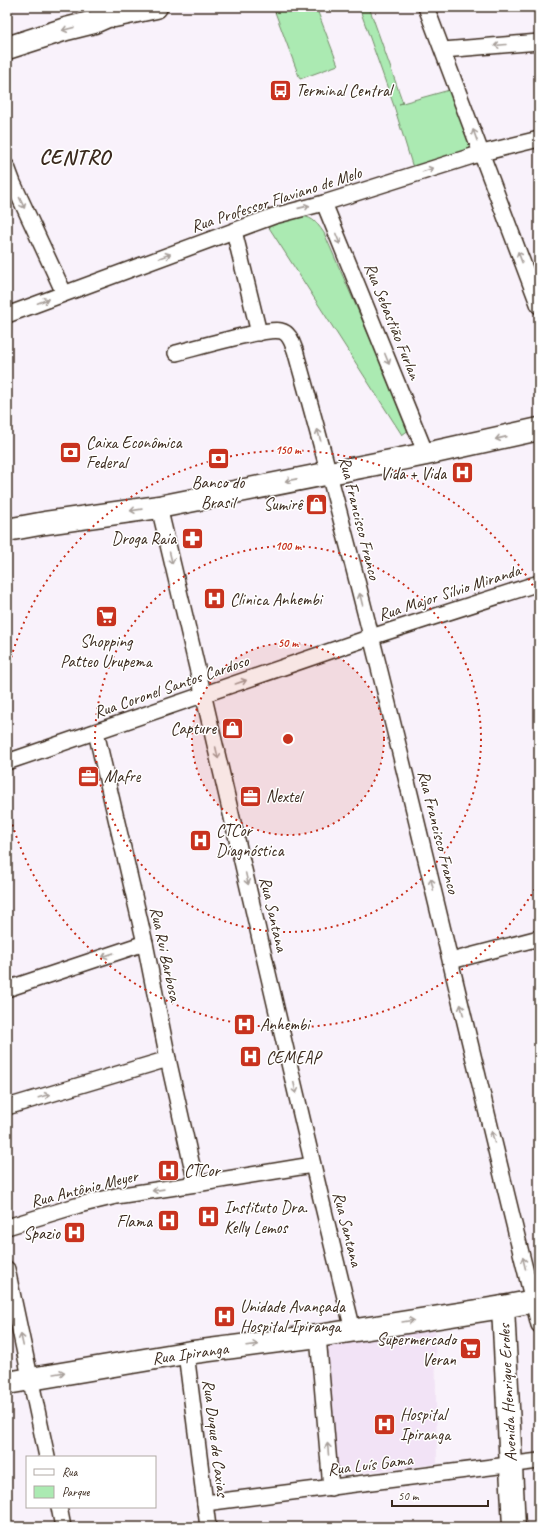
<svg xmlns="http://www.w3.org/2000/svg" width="546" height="1534" font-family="Caveat,sans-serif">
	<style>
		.built { fill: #f2e3f6 }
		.green { fill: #abeab2; stroke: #738a68 }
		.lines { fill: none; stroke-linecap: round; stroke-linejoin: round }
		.street-casing { stroke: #3b2a1e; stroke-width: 18 }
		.secondary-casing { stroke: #3b2a1e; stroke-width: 25 }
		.primary-casing { stroke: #3b2a1e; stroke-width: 25 }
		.street { stroke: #fff; stroke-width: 15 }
		.secondary { stroke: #fff; stroke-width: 22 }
		.primary { stroke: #fff; stroke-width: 22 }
		.rail { stroke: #3b2a1e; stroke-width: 3 }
		.oneway { stroke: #a79f9a }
		.ring { fill: none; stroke: #c8321e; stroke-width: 2; stroke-dasharray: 2 4 }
		.labels { text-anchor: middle; stroke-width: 3; stroke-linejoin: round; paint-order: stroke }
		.poi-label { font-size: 17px; fill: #3b2a1e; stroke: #fff; text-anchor: start }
		.street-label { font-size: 17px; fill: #3b2a1e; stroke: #fff }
		.district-label { font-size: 21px; font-weight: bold; letter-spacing: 1px; fill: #3b2a1e; stroke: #fff }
		.centre { fill: #c8321e; stroke: #fff; stroke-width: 2 }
		.ring-label { font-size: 12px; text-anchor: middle; font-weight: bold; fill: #c8321e; stroke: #fff; stroke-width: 3; stroke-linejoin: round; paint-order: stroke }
	</style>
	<rect width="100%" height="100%" fill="#f9f2fb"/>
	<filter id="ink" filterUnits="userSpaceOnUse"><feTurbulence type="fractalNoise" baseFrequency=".025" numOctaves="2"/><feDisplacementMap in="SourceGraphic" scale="8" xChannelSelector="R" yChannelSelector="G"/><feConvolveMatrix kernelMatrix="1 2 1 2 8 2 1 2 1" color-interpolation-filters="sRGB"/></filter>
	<g filter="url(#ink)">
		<polygon class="built" points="435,1329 437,1464 337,1475 325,1345"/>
		<g class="green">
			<polygon points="287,7 316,7 338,65 300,79 275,12"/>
			<polygon points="359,7 369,7 403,103 399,104 453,89 475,149 413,168 394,106"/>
			<path d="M296 215C312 217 315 220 324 233L410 429 402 435 268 226Z"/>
		</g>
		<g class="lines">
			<defs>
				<g id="street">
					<polyline points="426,7 539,306"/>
					<polyline points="443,50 539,42"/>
					<polyline points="7,167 13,183 64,293"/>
					<polyline points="324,203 426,454"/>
					<polyline points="234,231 259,333"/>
					<polyline points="7,315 274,216 324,203 482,153 539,139"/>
					<path d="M176 353C196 348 266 327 281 331 290 333 292 343 295 350 386 672 457 1000 539 1325"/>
					<path d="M159 507C225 781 285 1056 353 1330"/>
					<polyline points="96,732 145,943 168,1059 196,1184"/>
					<polyline points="7,762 371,637 539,583"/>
					<polyline points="451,961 539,938"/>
					<polyline points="7,989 145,943"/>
					<polyline points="7,1107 168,1059"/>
					<polyline points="7,1227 79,1205 116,1196 196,1184 312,1165"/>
					<polyline points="7,1269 47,1457"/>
					<polyline points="318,1336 331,1488"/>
					<polyline points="186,1353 208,1527"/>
					<polyline points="205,1503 539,1461"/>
					<polyline points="59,1507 63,1527"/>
				</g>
				<g id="secondary">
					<polyline points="114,16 156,7"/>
					<polyline points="7,48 66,29 94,22 128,7"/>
					<polyline points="503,1307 514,1527"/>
				</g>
				<g id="primary">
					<polyline points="7,530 45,523 159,507 426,454 539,429"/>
					<polyline points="7,1383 186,1353 318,1336 503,1307 539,1300"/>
				</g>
			</defs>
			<use href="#street" class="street-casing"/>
			<use href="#secondary" class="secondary-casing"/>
			<use href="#primary" class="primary-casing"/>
			<use href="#street" class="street"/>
			<use href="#secondary" class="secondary"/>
			<use href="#primary" class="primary"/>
			<polyline class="rail" points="7,9 15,7"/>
		</g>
		<defs><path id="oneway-shaft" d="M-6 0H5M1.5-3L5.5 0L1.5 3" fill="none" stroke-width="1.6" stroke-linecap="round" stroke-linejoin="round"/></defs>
		<g class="oneway">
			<use href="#oneway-shaft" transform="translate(68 29) rotate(166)"/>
			<use href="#oneway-shaft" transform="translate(500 45) rotate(175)"/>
			<use href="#oneway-shaft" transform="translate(475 135) rotate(-110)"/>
			<use href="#oneway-shaft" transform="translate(428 170) rotate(-17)"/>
			<use href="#oneway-shaft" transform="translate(22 203) rotate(65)"/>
			<use href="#oneway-shaft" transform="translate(304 207) rotate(-13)"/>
			<use href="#oneway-shaft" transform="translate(338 239) rotate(68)"/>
			<use href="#oneway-shaft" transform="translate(165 256) rotate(-20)"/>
			<use href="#oneway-shaft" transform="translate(520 257) rotate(-111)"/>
			<use href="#oneway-shaft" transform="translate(43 301) rotate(-21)"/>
			<use href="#oneway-shaft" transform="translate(387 359) rotate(68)"/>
			<use href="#oneway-shaft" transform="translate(319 435) rotate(-106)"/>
			<use href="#oneway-shaft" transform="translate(501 438) rotate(167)"/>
			<use href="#oneway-shaft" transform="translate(291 480) rotate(169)"/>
			<use href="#oneway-shaft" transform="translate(136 510) rotate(172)"/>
			<use href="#oneway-shaft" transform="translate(171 558) rotate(76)"/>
			<use href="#oneway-shaft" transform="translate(361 599) rotate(-104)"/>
			<use href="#oneway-shaft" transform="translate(241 682) rotate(-19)"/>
			<use href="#oneway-shaft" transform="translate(217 753) rotate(77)"/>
			<use href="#oneway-shaft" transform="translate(247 879) rotate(77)"/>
			<use href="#oneway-shaft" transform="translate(432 884) rotate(-103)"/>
			<use href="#oneway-shaft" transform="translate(108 955) rotate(161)"/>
			<use href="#oneway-shaft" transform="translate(462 1010) rotate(-104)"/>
			<use href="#oneway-shaft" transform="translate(295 1088) rotate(77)"/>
			<use href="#oneway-shaft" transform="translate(44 1096) rotate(-17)"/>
			<use href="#oneway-shaft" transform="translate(493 1137) rotate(-104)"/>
			<use href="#oneway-shaft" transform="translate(158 1190) rotate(172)"/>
			<use href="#oneway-shaft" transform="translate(524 1263) rotate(-104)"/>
			<use href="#oneway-shaft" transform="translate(408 1321) rotate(-9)"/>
			<use href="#oneway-shaft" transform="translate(22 1340) rotate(-102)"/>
			<use href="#oneway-shaft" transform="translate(252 1345) rotate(-7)"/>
			<use href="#oneway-shaft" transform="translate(59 1373) rotate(-9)"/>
			<use href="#oneway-shaft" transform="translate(328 1449) rotate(-95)"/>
		</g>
	</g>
	<circle cx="288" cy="739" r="96" fill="#c8321e" fill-opacity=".12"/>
	<g class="ring">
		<circle cx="288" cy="739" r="96"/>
		<circle cx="288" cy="739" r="193"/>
		<path d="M538 884A289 289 0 0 1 8 809M8 669A289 289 0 0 1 538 594"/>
	</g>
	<defs>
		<symbol id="bus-square" viewBox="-11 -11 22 22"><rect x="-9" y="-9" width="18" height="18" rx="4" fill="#c8321e" stroke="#fff"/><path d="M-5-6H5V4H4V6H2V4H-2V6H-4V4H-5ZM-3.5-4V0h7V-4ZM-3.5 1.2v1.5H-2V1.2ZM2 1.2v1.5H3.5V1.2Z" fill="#fff"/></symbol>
		<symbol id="bank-square" viewBox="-11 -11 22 22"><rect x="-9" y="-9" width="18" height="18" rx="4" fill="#c8321e" stroke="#fff"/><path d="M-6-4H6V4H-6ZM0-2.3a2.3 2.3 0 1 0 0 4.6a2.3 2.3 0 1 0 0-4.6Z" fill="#fff"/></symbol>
		<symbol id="hospital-square" viewBox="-11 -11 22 22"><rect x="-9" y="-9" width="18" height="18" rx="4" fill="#c8321e" stroke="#fff"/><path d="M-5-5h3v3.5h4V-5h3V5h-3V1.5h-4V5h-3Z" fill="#fff"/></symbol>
		<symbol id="shop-square" viewBox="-11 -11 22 22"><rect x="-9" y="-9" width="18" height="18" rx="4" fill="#c8321e" stroke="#fff"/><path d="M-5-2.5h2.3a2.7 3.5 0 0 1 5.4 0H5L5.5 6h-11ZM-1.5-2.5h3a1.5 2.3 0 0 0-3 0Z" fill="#fff"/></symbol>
		<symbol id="pharmacy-square" viewBox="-11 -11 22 22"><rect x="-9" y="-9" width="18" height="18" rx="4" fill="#c8321e" stroke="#fff"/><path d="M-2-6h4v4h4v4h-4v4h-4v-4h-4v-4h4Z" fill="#fff"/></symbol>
		<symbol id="supermarket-square" viewBox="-11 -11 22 22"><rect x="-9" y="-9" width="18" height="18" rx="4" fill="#c8321e" stroke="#fff"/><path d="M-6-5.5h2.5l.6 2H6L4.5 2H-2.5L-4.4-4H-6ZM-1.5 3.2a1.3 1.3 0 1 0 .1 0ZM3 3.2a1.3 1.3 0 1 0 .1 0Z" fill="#fff"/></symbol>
		<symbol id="office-square" viewBox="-11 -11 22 22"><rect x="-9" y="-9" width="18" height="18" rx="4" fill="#c8321e" stroke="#fff"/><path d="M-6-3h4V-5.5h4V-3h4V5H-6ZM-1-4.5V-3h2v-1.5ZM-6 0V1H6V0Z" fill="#fff"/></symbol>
	</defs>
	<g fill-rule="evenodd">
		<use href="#bus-square" x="268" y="78" width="25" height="25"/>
		<use href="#bank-square" x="58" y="440" width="25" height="25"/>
		<use href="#bank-square" x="206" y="446" width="25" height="25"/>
		<use href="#hospital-square" x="450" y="460" width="25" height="25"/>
		<use href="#shop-square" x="304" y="492" width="25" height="25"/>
		<use href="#pharmacy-square" x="180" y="526" width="25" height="25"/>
		<use href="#hospital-square" x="202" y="586" width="25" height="25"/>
		<use href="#supermarket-square" x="94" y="604" width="25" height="25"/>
		<use href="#shop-square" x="220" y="716" width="25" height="25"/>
		<use href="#office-square" x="76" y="764" width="25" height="25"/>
		<use href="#office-square" x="238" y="784" width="25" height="25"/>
		<use href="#hospital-square" x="188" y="828" width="25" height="25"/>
		<use href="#hospital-square" x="232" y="1012" width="25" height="25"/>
		<use href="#hospital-square" x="238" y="1044" width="25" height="25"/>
		<use href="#hospital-square" x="156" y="1158" width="25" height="25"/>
		<use href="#hospital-square" x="196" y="1204" width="25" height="25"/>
		<use href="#hospital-square" x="156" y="1208" width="25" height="25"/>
		<use href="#hospital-square" x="62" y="1220" width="25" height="25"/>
		<use href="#hospital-square" x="212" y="1304" width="25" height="25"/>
		<use href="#supermarket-square" x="458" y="1336" width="25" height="25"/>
		<use href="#hospital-square" x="372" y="1412" width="25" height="25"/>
	</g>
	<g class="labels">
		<g class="poi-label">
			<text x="296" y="96">Terminal Central</text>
			<text x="86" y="448">Caixa Econômica<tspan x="86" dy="20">Federal</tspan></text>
			<text x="446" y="479" text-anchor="end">Vida + Vida</text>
			<text x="218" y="488" text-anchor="middle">Banco do<tspan x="218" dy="20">Brasil</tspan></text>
			<text x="302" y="510" text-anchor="end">Sumirê</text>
			<text x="176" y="544" text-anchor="end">Droga Raia</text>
			<text x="230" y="605">Clinica Anhembi</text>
			<text x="106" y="647" text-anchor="middle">Shopping<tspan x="106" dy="20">Patteo Urupema</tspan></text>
			<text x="216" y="734" text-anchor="end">Capture</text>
			<text x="104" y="782">Mafre</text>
			<text x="266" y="802">Nextel</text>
			<text x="216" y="836">CTCor<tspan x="216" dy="20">Diagnóstica</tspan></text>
			<text x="260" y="1030">Anhembi</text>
			<text x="266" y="1063">CEMEAP</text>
			<text x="184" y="1176">CTCor</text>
			<text x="224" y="1213">Instituto Dra.<tspan x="224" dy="20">Kelly Lemos</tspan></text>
			<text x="152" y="1227" text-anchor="end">Flama</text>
			<text x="60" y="1239" text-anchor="end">Spazio</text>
			<text x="240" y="1312">Unidade Avançada<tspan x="240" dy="20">Hospital Ipiranga</tspan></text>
			<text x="456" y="1345" text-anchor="end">Supermercado<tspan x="456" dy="20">Veran</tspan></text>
			<text x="400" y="1420">Hospital<tspan x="400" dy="20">Ipiranga</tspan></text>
		</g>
		<g class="street-label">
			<text transform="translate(276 199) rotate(-18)" y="6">Rua Professor Flaviano de Melo</text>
			<text transform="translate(393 321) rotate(68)" y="6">Rua Sebastião Furlan</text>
			<text transform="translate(360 518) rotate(76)" y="6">Rua Francisco Franco</text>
			<text transform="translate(449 592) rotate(-18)" y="6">Rua Major Sílvio Miranda</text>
			<text transform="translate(171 686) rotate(-19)" y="6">Rua Coronel Santos Cardoso</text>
			<text transform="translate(439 832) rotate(76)" y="6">Rua Francisco Franco</text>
			<text transform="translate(274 914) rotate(77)" y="6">Rua Santana</text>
			<text transform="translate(166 954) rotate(78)" y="6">Rua Rui Barbosa</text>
			<text transform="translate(84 1188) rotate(-14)" y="6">Rua Antônio Meyer</text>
			<text transform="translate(348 1229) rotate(76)" y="6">Rua Santana</text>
			<text transform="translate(190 1353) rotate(-8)" y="6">Rua Ipiranga</text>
			<text transform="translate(507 1393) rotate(-93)" y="6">Avenida Henrique Eroles</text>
			<text transform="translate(216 1438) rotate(83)" y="6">Rua Duque de Caxias</text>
			<text transform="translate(370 1464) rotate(-7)" y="6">Rua Luís Gama</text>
		</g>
		<g class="district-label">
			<text x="75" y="164">CENTRO</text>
		</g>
	</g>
	<circle cx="288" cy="739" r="6" class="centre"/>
	<g class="ring-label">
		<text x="288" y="454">150 m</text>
		<text x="288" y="550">100 m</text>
		<text x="288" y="647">50 m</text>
	</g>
	<rect width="546" height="1534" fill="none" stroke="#fff" stroke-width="24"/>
	<rect x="12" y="12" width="522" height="1510" fill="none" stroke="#3b2a1e" stroke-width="1.5" filter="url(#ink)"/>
	<rect x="26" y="1456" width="130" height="52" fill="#ffffff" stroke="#b1aaa5"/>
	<rect x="34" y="1469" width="20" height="6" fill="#ffffff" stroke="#b1aaa5"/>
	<text x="62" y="1476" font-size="12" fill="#3b2a1e">Rua</text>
	<rect x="34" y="1486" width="20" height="12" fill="#abeab2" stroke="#b1aaa5"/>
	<text x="62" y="1496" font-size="12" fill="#3b2a1e">Parque</text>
	<path d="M392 1500v6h96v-6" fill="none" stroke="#3b2a1e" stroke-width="2"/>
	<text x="398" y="1500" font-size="12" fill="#3b2a1e" stroke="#ffffff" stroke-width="3" paint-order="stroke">50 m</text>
</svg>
